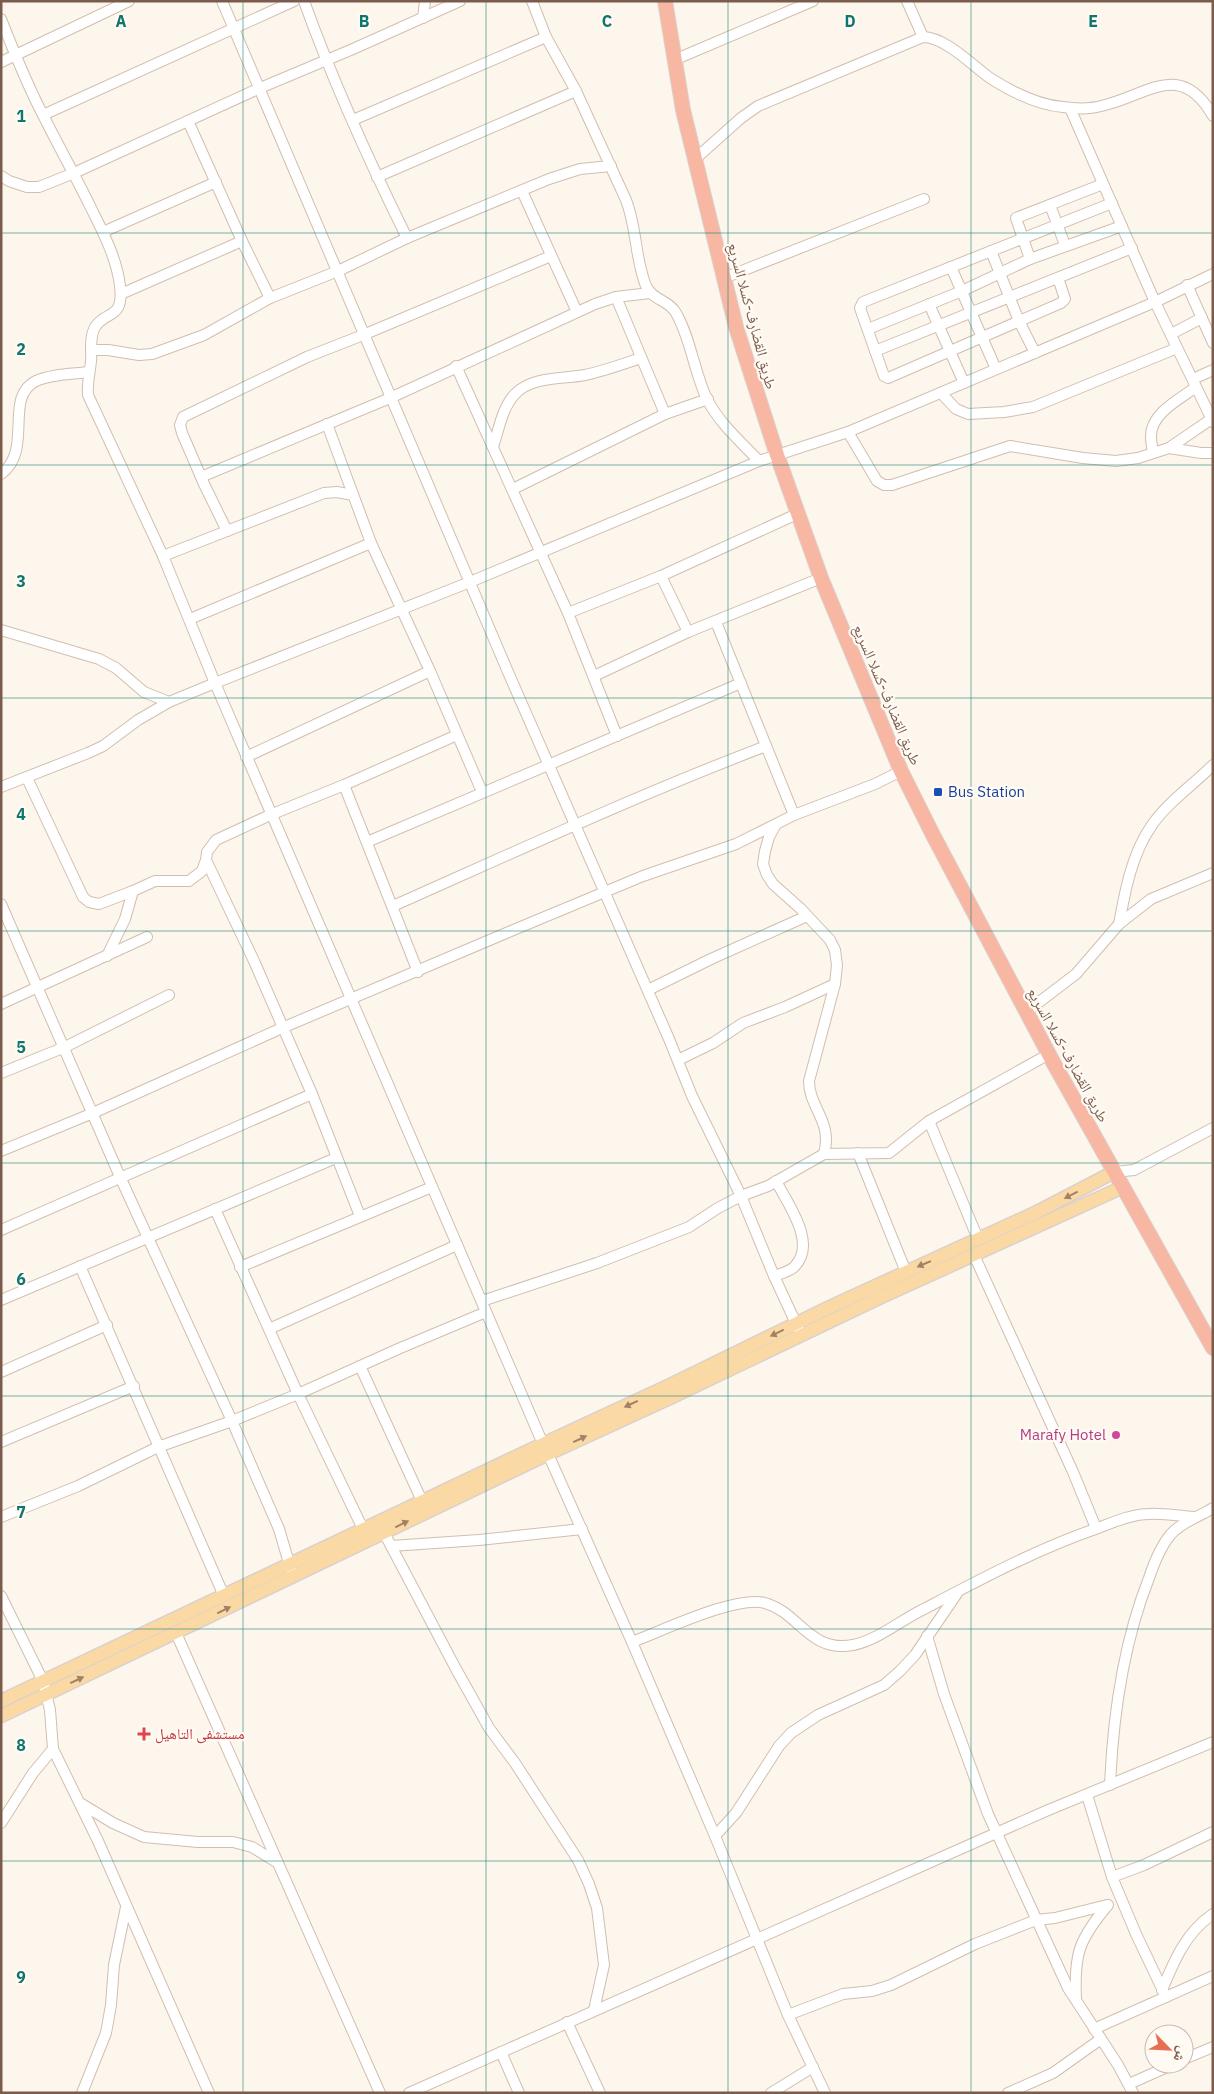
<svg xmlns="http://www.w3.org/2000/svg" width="1214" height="2094" font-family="'IBM Plex Sans','Noto Naskh Arabic',sans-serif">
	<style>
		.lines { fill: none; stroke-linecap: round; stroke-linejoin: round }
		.minor-casing { stroke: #d1beb0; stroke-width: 12 }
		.major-casing { stroke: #dad1cd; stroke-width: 15 }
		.highway-casing { stroke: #dad1cd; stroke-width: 16 }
		.minor { stroke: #fff; stroke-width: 10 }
		.major { stroke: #fbd9a5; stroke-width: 12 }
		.highway { stroke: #f7b7a3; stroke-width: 14 }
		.oneway { fill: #a18267 }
		.grid { fill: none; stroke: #0f766e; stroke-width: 1; stroke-opacity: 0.55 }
		.transit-dot { fill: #1a4fb4; stroke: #fffaf3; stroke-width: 2 }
		.hotel-dot { fill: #d1479c; stroke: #fffaf3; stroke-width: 2 }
		.health-dot { fill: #e0444e; stroke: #fffaf3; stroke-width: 2 }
		.labels { text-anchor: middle; stroke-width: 4.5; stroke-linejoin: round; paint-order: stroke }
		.street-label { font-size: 15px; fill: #7a5c4d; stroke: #fffaf3 }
		.transit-label { font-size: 15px; fill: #164399; stroke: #fffaf3; text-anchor: start }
		.hotel-label { font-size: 15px; fill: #b23c85; stroke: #fffaf3; text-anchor: end }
		.health-label { font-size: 15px; fill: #be3a42; stroke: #fffaf3; text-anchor: start }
		.grid-label { font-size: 16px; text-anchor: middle; font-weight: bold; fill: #0f766e; stroke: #fffaf3; stroke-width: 4.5; stroke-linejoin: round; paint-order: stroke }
	</style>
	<rect width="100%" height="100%" fill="#fdf6ec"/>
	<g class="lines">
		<defs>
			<g id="minor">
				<polyline points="222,1 508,672 669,1039 692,1096 741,1196 774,1276 799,1330"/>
				<path d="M304 1C333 82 369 161 407 238"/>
				<path d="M532 1 546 37 576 91 626 200C637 228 635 259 646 286 652 300 669 300 676 313 691 339 694 372 707 399 719 423 741 442 759 461"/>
				<polyline points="907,1 923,37"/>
				<polyline points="423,18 425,1"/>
				<path d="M1 19C14 52 27 85 44 117 59 147 76 177 91 208 103 232 117 259 120 286 124 320 106 310 95 327 89 338 92 349 91 361 90 372 87 383 88 395L163 556 215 683 169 702 138 720 103 746 88 753 1 787"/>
				<polyline points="674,60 813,1"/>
				<polyline points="1,62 129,1"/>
				<polyline points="1070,108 1155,302 1213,422"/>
				<polyline points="43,115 294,1"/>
				<polyline points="353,120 546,37"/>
				<polyline points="188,121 242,241 270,298"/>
				<path d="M694 160 741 118 758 106 923 37C945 37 972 65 990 78 1012 92 1037 105 1063 107 1076 109 1092 109 1105 105 1149 94 1181 60 1213 116"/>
				<polyline points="1,176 9,181 27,187 39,187 74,173 260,88 353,49 460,1"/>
				<polyline points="377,177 576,91"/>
				<polyline points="522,191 577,312"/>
				<polyline points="1050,205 1065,245"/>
				<polyline points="103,232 216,182"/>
				<polyline points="991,251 1019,321 1035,353"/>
				<polyline points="1030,259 1016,218 1103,184"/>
				<polyline points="951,267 996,369"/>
				<polyline points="724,278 924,199"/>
				<polyline points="1058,278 1065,299 1061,303 888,378 884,376 860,308 863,302 1112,203"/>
				<polyline points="1187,285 1213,343"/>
				<polyline points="121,294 242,241"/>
				<polyline points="616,297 665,414"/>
				<polyline points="929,304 964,383"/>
				<polyline points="868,329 962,291 1030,259 1122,226"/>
				<polyline points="1171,334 1202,318"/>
				<polyline points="91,350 108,350 139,355 152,354 174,346 204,335 270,298 338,271 407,238 549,179 580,169 611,166"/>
				<polyline points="875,351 1132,248"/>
				<polyline points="456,366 568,613 617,736"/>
				<polyline points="1193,379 1213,370"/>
				<polyline points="941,393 956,409 968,414 1004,412 1033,407 1177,348"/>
				<polyline points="327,424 371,543 430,671 482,792"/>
				<polyline points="848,432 877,481 884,485 892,485 1010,446 1083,458 1116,461 1138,458 1169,448 1201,453 1213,453"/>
				<path d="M493 447C499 429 502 408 515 394 532 376 564 379 585 375 604 371 623 364 641 358"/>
				<polyline points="1169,448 1213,418"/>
				<path d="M1153 452C1152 447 1151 441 1151 436 1151 413 1180 399 1196 387"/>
				<path d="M1 474C34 450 3 397 36 381 51 374 73 374 89 372"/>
				<polyline points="201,477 390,398 595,304 616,297 650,293"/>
				<polyline points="513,489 665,414 708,399"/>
				<polyline points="227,531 204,484 182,433 180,425 183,417 307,357 363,335 551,256"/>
				<polyline points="163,556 324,493 337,492 353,495"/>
				<polyline points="661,576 688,632"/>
				<polyline points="568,613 661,576 797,514"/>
				<polyline points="190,619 371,543"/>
				<polyline points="716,622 794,815"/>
				<polyline points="1,630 99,659 116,668 144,692 169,702"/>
				<polyline points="594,676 688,632 821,578"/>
				<polyline points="246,757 430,671"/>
				<polyline points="27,778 83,897 89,902 99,904 133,891"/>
				<polyline points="344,785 418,972"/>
				<path d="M775 826 769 837 765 851 763 864 767 875 773 884 801 909 830 940 835 950 837 965 835 984 809 1081C809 1108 833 1121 824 1154"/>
				<polyline points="367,842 741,683"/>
				<polyline points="1,904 121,1179 232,1421 279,1529 291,1570"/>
				<path d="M393 906C517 851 640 794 766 746"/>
				<path d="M1119 924C1125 891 1132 853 1152 825 1168 802 1193 785 1213 765"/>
				<polyline points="107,956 125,919 133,891 155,881 189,881 202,871 206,860"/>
				<polyline points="648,990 711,959 807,916"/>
				<polyline points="1,1004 147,937"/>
				<polyline points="1026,1012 1076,974 1119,924 1151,899 1213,873"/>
				<polyline points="678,1060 713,1043 743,1023 785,1007 835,984"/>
				<polyline points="1,1073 65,1047 169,995"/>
				<polyline points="929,1121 978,1239"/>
				<polyline points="1,1151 93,1113 282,1028 511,931 643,876 736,844 794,815 875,784 901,771"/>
				<polyline points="858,1153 906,1272"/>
				<polyline points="1114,1172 1134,1170 1213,1128"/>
				<polyline points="215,1209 298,1394 363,1529"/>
				<polyline points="360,1216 312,1094 254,961 206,860 207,852 216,840 270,815 344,785 457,735"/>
				<polyline points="1,1230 312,1094"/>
				<polyline points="974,1255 1073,1472 1096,1528"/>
				<polyline points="80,1266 224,1596"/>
				<polyline points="240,1267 432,1187"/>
				<path d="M774 1276C780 1274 791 1271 795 1266 817 1243 788 1204 776 1181"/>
				<polyline points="1,1300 336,1158"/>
				<polyline points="482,1301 597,1263 689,1227 718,1208 741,1196 768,1186 824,1154 889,1153 929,1121 1049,1054"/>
				<polyline points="269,1329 457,1245"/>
				<polyline points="360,1366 422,1501"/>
				<polyline points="1,1372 107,1325"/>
				<polyline points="1,1442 134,1386"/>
				<polyline points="543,1444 215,683 470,582 759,461 848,432 1155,302 1213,274"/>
				<polyline points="548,1454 632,1642 715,1836 788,2015 825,2093"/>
				<polyline points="1,1517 78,1486 158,1447 232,1421 298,1394 398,1349 486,1312"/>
				<polyline points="381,1527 456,1669 489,1728 515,1763 578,1860 589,1884 597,1908 604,1965 594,2010"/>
				<polyline points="391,1546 479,1540 582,1529"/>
				<polyline points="1,1596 43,1681 50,1710 53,1749 98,1841 209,2093"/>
				<polyline points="176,1633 380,2093"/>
				<polyline points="927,1636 944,1694 988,1814 1068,1988 1118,2065 1133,2093"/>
				<path d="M632 1642C662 1631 736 1595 765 1603 800 1613 809 1653 853 1645 878 1640 901 1620 924 1609 981 1579 1037 1549 1098 1528 1114 1522 1132 1514 1149 1514 1164 1513 1179 1516 1194 1517"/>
				<path d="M1110 1785C1113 1715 1123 1644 1149 1578 1154 1563 1160 1547 1171 1534 1183 1521 1199 1517 1213 1508"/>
				<polyline points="1087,1795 1112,1877 1136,1934 1166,1997"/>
				<polyline points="80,1803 113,1823 144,1837 198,1842 233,1842 252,1847 278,1863"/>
				<polyline points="1,1823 33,1773 53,1749"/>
				<polyline points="715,1836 736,1813 779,1746 791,1733 818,1715 884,1685 900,1671 915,1655 958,1592"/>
				<polyline points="1112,1877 1144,1865 1213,1832"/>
				<path d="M1162 1990C1174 1961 1186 1932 1213 1914"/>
				<path d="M1076 1998C1074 1954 1079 1939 1108 1905"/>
				<polyline points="788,2015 843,1994 872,1991 891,1985 975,1944 1036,1920 1055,1918 1107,1905"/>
				<polyline points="567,2022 600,2093"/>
				<polyline points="1094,2029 1213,1976"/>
				<polyline points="501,2052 519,2093"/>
				<polyline points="1184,2059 1213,2047"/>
				<polyline points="1129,2084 1174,2064"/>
				<polyline points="82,2093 106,2033 111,2005 114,1965 126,1907"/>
				<polyline points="409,2093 1046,1811 1213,1742"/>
				<polyline points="771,2093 813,2067"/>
				<polyline points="1008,2093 1053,2073 1101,2039"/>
			</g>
			<g id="major">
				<polyline points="1,1701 543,1444 668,1386 832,1306 1037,1212 1114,1172"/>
				<polyline points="1,1716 548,1454 672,1397 879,1298 1123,1187"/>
			</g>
			<polyline id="highway" points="665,1 683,110 736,327 777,455 821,578 901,771 933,835 1053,1062 1213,1348"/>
		</defs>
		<use href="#minor" class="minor-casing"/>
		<use href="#major" class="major-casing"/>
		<use href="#highway" class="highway-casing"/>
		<use href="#minor" class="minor"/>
		<use href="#major" class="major"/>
		<use href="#highway" class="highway"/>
	</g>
	<defs><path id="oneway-solid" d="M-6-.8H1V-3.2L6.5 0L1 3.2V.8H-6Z" transform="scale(1.25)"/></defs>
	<g class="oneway">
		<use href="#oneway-solid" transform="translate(1071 1195) rotate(153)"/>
		<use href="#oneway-solid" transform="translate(924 1264) rotate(157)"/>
		<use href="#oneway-solid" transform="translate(777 1333) rotate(154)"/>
		<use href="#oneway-solid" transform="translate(631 1404) rotate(155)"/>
		<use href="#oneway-solid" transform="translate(580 1439) rotate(-25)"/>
		<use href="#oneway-solid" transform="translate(402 1524) rotate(-26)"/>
		<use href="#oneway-solid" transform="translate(224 1610) rotate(-26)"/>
		<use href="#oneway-solid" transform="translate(77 1680) rotate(-25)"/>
	</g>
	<path class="grid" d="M243 1V2093M486 1V2093M728 1V2093M971 1V2093M1 233H1213M1 465H1213M1 698H1213M1 931H1213M1 1163H1213M1 1396H1213M1 1629H1213M1 1861H1213"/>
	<rect class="transit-dot" x="933" y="787" width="10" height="10" rx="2.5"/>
	<circle class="hotel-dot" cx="1116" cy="1435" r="5"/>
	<path class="health-dot" d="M141.5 1726.5h5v5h5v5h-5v5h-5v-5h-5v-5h5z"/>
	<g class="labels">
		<g class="street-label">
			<text transform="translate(752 316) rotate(75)" y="5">طريق القضارف-كسلا السريع</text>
			<text transform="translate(887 695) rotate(67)" y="5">طريق القضارف-كسلا السريع</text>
			<text transform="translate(1068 1055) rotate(61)" y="5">طريق القضارف-كسلا السريع</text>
		</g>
		<g class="transit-label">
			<text x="948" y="797">Bus Station</text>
		</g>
		<g class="hotel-label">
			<text x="1106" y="1440">Marafy Hotel</text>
		</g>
		<g class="health-label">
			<text x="155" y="1739">مستشفى التاهيل</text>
		</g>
	</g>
	<g class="grid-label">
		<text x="121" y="27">A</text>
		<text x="364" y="27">B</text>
		<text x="607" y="27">C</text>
		<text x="850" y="27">D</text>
		<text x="1093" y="27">E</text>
		<text x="21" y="122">1</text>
		<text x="21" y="355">2</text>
		<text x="21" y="587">3</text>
		<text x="21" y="820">4</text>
		<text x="21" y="1053">5</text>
		<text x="21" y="1285">6</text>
		<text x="21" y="1518">7</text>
		<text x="21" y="1751">8</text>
		<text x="21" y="1983">9</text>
	</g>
	<rect width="1214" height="2094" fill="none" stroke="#7a5c4d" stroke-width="5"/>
	<g transform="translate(1169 2049) rotate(114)"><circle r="24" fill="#fffaf3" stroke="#cabbb1"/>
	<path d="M0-4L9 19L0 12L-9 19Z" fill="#e76f51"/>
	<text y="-8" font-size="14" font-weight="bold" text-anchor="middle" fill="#7a5c4d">ش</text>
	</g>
</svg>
